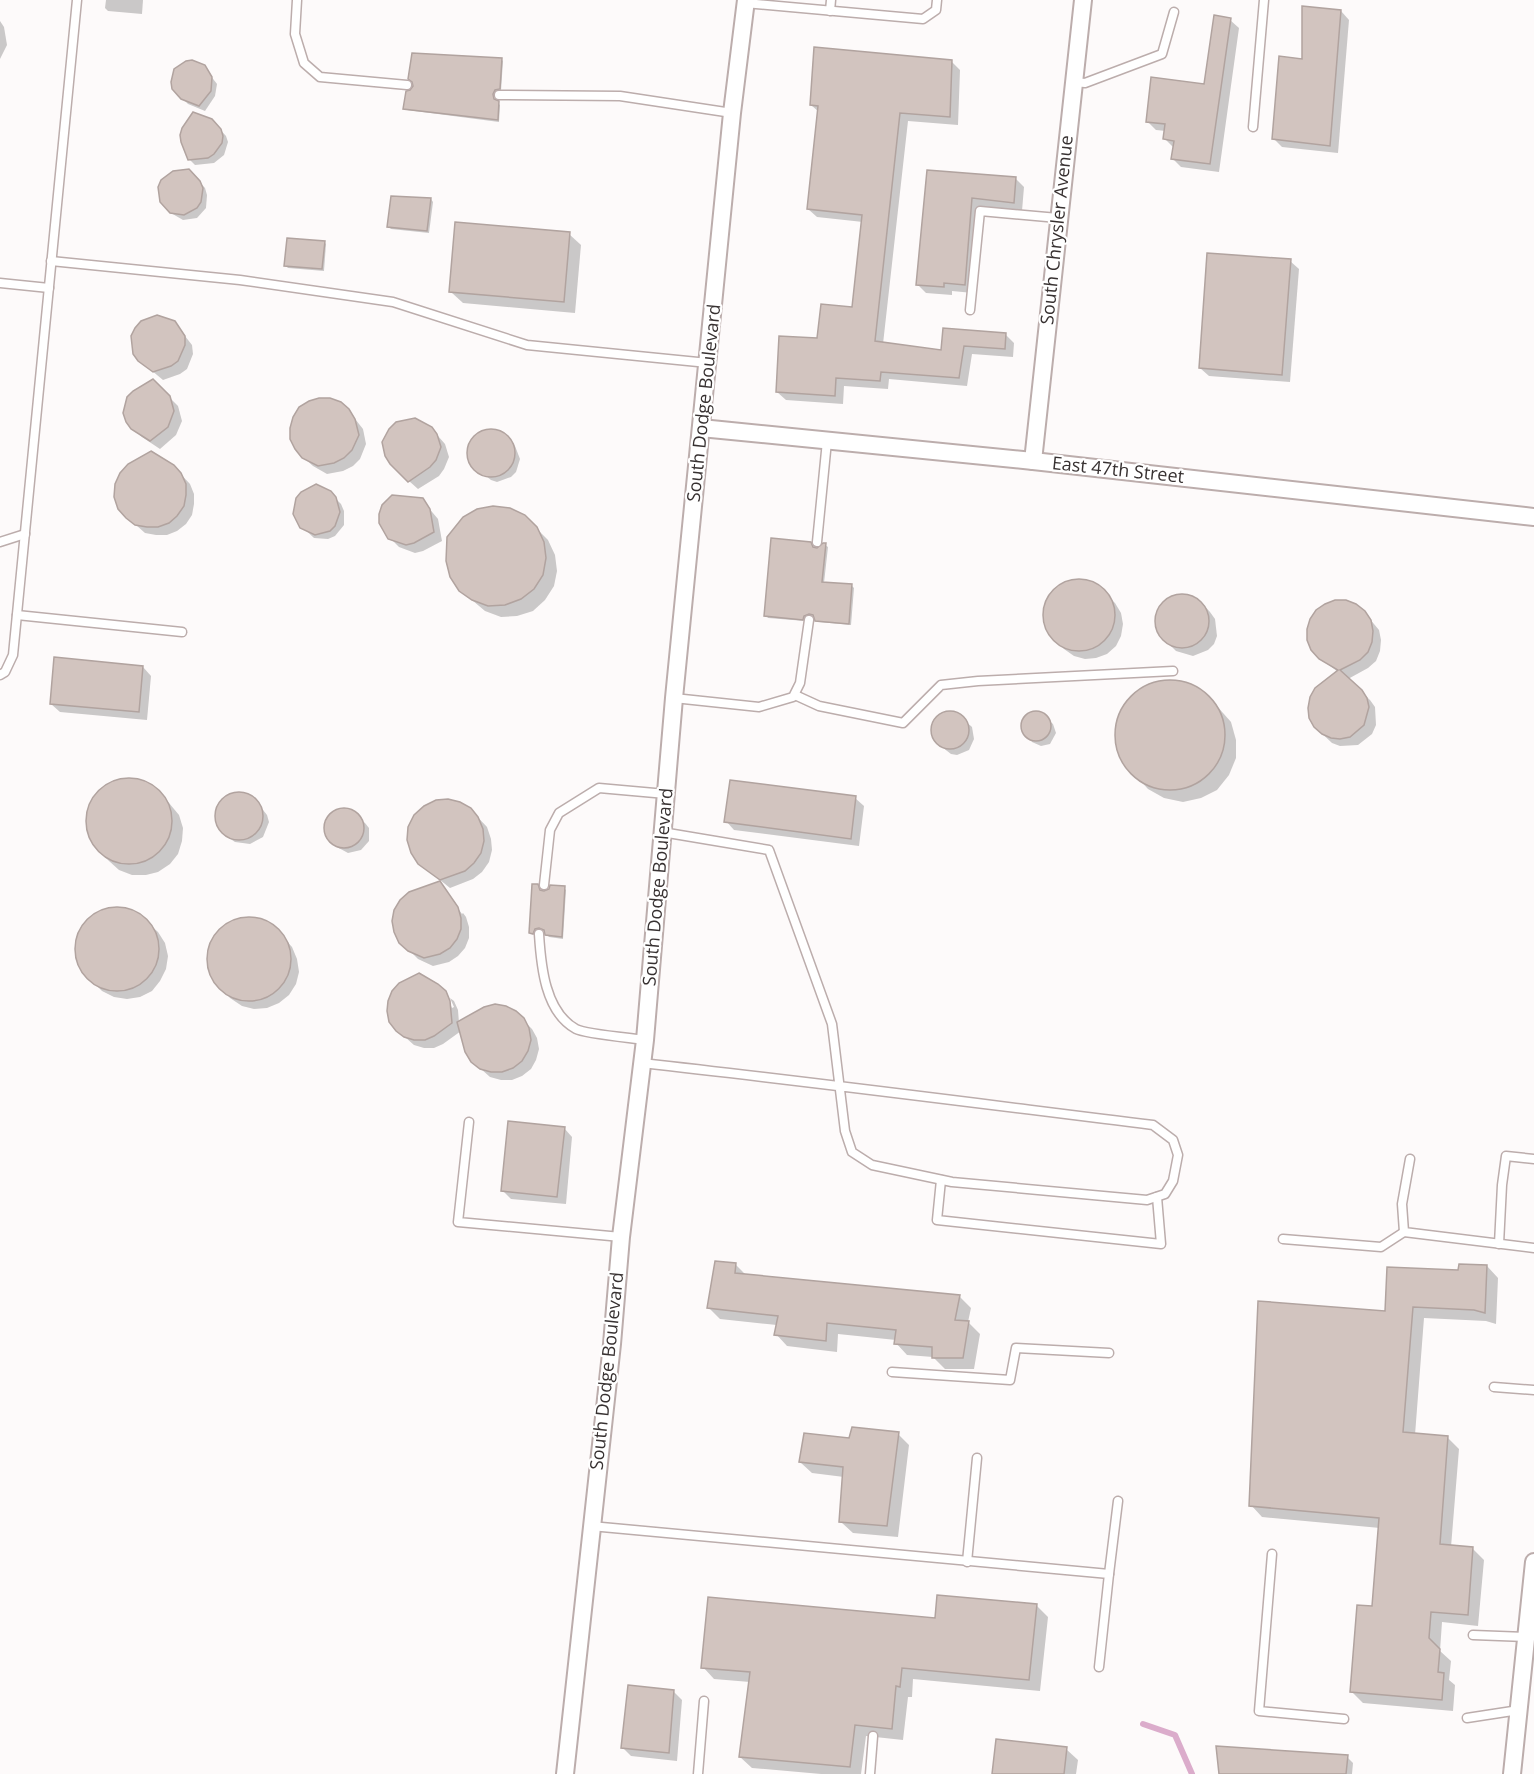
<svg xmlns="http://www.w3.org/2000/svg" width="1534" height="1774" font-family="'Open Sans',sans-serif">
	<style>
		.shadow { fill: #0003 }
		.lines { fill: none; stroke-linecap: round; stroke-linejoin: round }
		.stream { stroke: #dbaccb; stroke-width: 6 }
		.building { fill: #d2c4bf; stroke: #b1a39f; stroke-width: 1.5 }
		.lane-casing { stroke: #bcadac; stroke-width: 11 }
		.street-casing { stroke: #bcadac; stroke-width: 20 }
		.lane { stroke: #fff; stroke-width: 8 }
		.street { stroke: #fff; stroke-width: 16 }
		.labels { text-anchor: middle; stroke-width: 4.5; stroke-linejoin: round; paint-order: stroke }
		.street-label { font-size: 18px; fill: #373131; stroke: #fff }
	</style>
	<rect width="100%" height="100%" fill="#fdfafa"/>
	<g class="shadow">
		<polygon points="106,0 143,0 142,14 108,11 105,8"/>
		<polygon points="1341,11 1349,20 1338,153 1282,147 1274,139 1303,61"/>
		<polygon points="1230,20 1239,28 1219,172 1181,167 1173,159 1173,147 1165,139 1166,131 1156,130 1147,121 1205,85"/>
		<polygon points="0,21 4,27 7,45 0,59"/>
		<polygon points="501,59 503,61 501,91 498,92 494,97 495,101 500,105 499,122 407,110 405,108 415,87"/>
		<polygon points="951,61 960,70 958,125 908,121 883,344 942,352 1005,334 1014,343 1013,357 972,354 967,386 889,379 888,389 844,386 843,404 786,400 777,392 818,340 854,309 863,222 817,217 808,209 819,112 811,105"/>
		<polygon points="204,67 217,84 215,96 205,111 188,104 182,98"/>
		<polygon points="217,126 226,136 228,142 224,155 214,163 195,165 190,160"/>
		<polygon points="929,172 1016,179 1024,187 1022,211 980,206 973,293 952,291 952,295 926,293 918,285"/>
		<polygon points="195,177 205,188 207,195 206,208 197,218 183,220 171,213 161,202"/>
		<polygon points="431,199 433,202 429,233 391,229 389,227"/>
		<polygon points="569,234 581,245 575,313 463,303 451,292"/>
		<polygon points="324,242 326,244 324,271 288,268 286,266"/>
		<polygon points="1290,261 1299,269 1290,382 1209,376 1200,368"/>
		<polygon points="174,322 192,345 193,354 187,369 180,374 163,380 139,360"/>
		<polygon points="153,381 178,406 182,421 176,435 160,449 142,437 132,428"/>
		<polygon points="348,410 363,429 366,444 360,459 353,466 343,471 327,474 313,466 303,457"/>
		<polygon points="431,428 445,444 449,457 444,469 439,476 418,489 400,473"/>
		<polygon points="490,431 504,434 515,446 520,459 516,472 511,477 497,482 491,480 472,465 469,450 476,437"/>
		<polygon points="173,466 190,484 194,494 194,504 192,515 186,524 177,531 167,535 156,535 145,533 127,517"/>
		<polygon points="330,493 341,504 344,511 344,525 335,536 328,539 314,538 296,521 294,506 302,494"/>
		<polygon points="422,500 438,519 442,541 423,551 415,553 399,547 390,538"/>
		<polygon points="524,516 548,540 555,555 557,571 554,586 545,600 533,611 517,616 501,617 485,611 460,590"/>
		<polygon points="810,543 817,550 825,545 828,547 824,583 852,586 854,588 851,625 819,622 812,615 806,618 805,621 768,618 766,615"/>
		<polygon points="1075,581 1086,582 1096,586 1115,603 1121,613 1123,624 1121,636 1116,646 1107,654 1096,658 1085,659 1074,656 1064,649 1048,630 1045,620 1045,609 1049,599 1056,590 1065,584"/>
		<polygon points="1185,595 1201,602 1210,612 1215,619 1217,636 1214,644 1208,650 1193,656 1176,651 1161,636 1156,620 1162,604 1169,598"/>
		<polygon points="1364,612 1379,630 1381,640 1380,651 1376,661 1368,668 1348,679 1370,700 1375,707 1376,725 1372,734 1358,745 1340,746 1332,743 1315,727 1338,672 1320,658"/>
		<polygon points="143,667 151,676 147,720 60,712 51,704"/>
		<polygon points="1160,682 1177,682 1194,686 1208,696 1231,722 1236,740 1236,758 1229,775 1217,790 1201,798 1183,802 1164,798 1148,789 1124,763 1117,747 1116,730 1121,713 1130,699 1144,688"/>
		<polygon points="951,712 956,713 972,727 974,739 969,750 957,755 951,754 942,747 933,736 933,725 940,716"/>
		<polygon points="1035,713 1039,713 1053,724 1056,733 1050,744 1041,746 1032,742 1022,728 1027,716"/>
		<polygon points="133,779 147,784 159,791 179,815 183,828 182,841 178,854 170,864 158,872 146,875 132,875 119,870 109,861 97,849 89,836 86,822 88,808 95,795 106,785 119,780"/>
		<polygon points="238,793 252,796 267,815 269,822 263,837 250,844 235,842 229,838 223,832 216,818 219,804 224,799"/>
		<polygon points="855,798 864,806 859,846 734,830 726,821"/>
		<polygon points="470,809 487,827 491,839 492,850 489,862 482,872 473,879 450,888 419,863"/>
		<polygon points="349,810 365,823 369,828 369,841 361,850 348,853 337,847 331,841 328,836 326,824 332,814 337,811"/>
		<polygon points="439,882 446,889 444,889 462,914 463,913 466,917 469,927 469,938 465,948 458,956 449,962 433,966 418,959 401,942"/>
		<polygon points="537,886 541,892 564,888 566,890 563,939 549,937 542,929 537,931 535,935 530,933"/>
		<polygon points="111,909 125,909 138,914 158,932 165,943 168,956 166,969 160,981 152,991 140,997 127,999 114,997 102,991 83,972 78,959 76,946 80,933 87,921 98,913"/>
		<polygon points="251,919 263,922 275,928 292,947 297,959 299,972 296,984 289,995 279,1003 267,1008 254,1009 242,1006 230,998 212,977 209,964 209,950 215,937 225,927 237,920"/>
		<polygon points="444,991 452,1008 454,1007 450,998 454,1001 458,1010 459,1023 515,1012 532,1029 537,1038 539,1049 536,1060 531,1069 522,1076 512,1080 501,1080 490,1077 472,1061 461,1031 443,1044 434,1048 424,1048 414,1045 397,1030"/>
		<polygon points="564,1128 572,1137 566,1204 511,1199 502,1190"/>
		<polygon points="735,1264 747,1276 960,1297 971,1308 968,1322 980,1334 974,1369 945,1369 933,1357 907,1355 896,1343 896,1340 838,1334 837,1352 787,1346 776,1334 777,1325 720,1319 708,1307"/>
		<polygon points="1487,1266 1498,1278 1496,1324 1486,1321 1424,1318 1415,1435 1448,1438 1459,1449 1451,1547 1473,1549 1484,1560 1478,1626 1442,1622 1440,1651 1451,1661 1449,1680 1455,1685 1453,1711 1363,1703 1352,1692 1373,1608 1380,1528 1262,1517 1251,1505 1386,1313 1460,1272"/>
		<polygon points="898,1434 909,1445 898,1537 853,1533 841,1522 844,1477 812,1473 800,1462 850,1440"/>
		<polygon points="1037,1606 1048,1617 1040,1691 913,1679 912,1697 908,1697 903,1740 866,1736 861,1774 821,1774 752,1768 740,1757 750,1682 714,1679 703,1667 936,1620"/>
		<polygon points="674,1692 682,1700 677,1761 631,1756 623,1748"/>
		<polygon points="1066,1749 1078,1760 1076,1774 993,1774"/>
		<polygon points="1347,1757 1353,1763 1352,1774 1220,1774"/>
	</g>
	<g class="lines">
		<polyline class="stream" points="1143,1724 1175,1735 1192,1774"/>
	</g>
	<g class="building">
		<polygon points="1302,6 1341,10 1330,146 1272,139 1279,56 1302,59"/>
		<polygon points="1214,15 1231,18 1210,164 1171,159 1174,141 1163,139 1165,124 1146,122 1151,77 1204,84"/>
		<polygon points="814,47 952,60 950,117 900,113 875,341 941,350 943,328 1006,333 1005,349 964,346 959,378 881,372 880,381 836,378 835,396 776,392 779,336 817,338 821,304 852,307 862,215 807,209 818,106 810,105"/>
		<polygon points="412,53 502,58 500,89 495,90 493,94 494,99 499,101 498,120 403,109 406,91 410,90 413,86 412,82 408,79"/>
		<polygon points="192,60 205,65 212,77 211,91 199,106 181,99 172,89 171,82 174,69 186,61"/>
		<polygon points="193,112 212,119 221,129 223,136 222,143 214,154 208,158 188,160 181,142 180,135 182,128"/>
		<polygon points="189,169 200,181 203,188 201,202 197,208 184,215 170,213 160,202 158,187 161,180 173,171"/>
		<polygon points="927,170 1016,177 1014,203 972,198 965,285 944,283 944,287 916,285"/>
		<polygon points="391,196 431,198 427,231 387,227"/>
		<polygon points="455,222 570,232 564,302 449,292"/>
		<polygon points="287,238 325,241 322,269 284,266"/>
		<polygon points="1207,253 1291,259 1282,375 1199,368"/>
		<polygon points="157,315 175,321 185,336 185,345 178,361 171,366 153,372 138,361 133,354 131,336 135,328 141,321"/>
		<polygon points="153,379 170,396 174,411 168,427 150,441 131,429 126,422 123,413 127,397 133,391"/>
		<polygon points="319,398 330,398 341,402 349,409 355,419 359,435 352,450 344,458 334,463 318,466 302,458 295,449 290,439 290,428 293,417 299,407 309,401"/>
		<polygon points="415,418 432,427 437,434 441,447 436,460 430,467 408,482 390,464 385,456 382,442 389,429 396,422"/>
		<circle cx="491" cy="453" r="24"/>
		<polygon points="151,451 174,465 181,473 186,484 186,495 184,506 177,516 169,523 158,527 147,527 135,525 126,518 118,509 114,497 115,484 120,473 128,464"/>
		<polygon points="316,484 331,491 336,497 340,512 335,526 330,531 315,535 300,528 293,514 296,498 301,492"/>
		<polygon points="392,495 423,498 430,509 434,532 414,543 406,545 388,539 379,523 379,514 382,505"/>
		<polygon points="493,506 510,508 525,515 537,527 544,542 546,558 543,575 534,589 521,599 505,605 488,606 472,600 459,591 450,577 446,561 447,537 463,517 477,509"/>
		<polygon points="771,538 811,542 813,547 817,548 823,543 826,543 822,582 852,584 849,624 815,621 813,615 809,614 804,616 803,620 764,616"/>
		<circle cx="1079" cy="615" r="36"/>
		<circle cx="1182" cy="621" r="27"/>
		<polygon points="1335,600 1346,600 1356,604 1365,611 1371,620 1373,631 1372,642 1368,652 1360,660 1340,670 1362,690 1367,698 1369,707 1364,725 1350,737 1340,739 1331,738 1322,734 1314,727 1309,718 1308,708 1310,697 1315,688 1338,670 1319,659 1311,650 1307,640 1307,629 1310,619 1316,610 1325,604"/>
		<polygon points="54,657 143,666 139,712 50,704"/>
		<circle cx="1170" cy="735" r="55"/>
		<circle cx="950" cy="730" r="19"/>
		<circle cx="1036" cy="726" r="15"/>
		<circle cx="129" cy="821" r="43"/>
		<polygon points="730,780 856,796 851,839 724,822"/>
		<circle cx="239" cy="816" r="24"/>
		<polygon points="448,799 460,802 471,808 478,817 483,829 484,841 481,853 474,863 465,871 440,880 418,864 411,853 407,840 408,827 414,815 424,806 436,800"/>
		<circle cx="344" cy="828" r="20"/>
		<polygon points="440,881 458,907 461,918 461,929 457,939 450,948 440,954 424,958 408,951 399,943 394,932 392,921 394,910 400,900 409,892"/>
		<polygon points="532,884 538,884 540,890 544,891 549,889 550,885 565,886 562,937 545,935 544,930 539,928 535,929 533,934 529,933"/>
		<circle cx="117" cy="949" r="42"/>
		<circle cx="249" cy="959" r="42"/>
		<polygon points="419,973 438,984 446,991 450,1001 452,1023 434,1036 425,1040 414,1040 404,1037 396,1031 389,1022 387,1011 388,1001 392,991 399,983"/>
		<polygon points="495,1004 506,1006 516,1011 524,1018 529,1028 531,1040 528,1051 522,1061 513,1068 502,1072 491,1072 480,1069 471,1062 465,1052 457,1022 484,1007"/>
		<polygon points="508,1121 565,1127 557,1197 501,1191"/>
		<polygon points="715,1261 736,1263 735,1273 960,1295 955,1320 969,1321 963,1358 932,1358 932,1347 894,1344 896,1330 827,1323 826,1341 774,1335 778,1316 707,1308"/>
		<polygon points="1459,1264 1487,1265 1485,1313 1474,1310 1413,1307 1403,1432 1448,1436 1440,1544 1473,1547 1468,1615 1431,1612 1429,1638 1440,1649 1438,1672 1444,1673 1442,1700 1350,1692 1357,1605 1372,1606 1379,1518 1249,1506 1258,1301 1385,1311 1387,1267 1458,1270"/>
		<polygon points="852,1427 899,1432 887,1526 839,1522 843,1467 799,1462 804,1433 849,1438"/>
		<polygon points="937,1595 1037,1604 1029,1680 902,1668 900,1687 896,1686 892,1729 855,1725 850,1767 739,1757 750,1672 701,1668 708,1597 935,1618"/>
		<polygon points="628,1685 674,1690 669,1753 621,1748"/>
		<polygon points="996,1739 1067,1747 1064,1774 992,1774"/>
		<polygon points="1216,1746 1348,1755 1346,1774 1219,1774"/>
	</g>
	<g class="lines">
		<defs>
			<g id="lane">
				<polyline points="297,0 295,34 304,63 320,77 407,85"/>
				<polyline points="745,3 923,19 936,10 937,0"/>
				<polyline points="830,11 831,0"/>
				<polyline points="1074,82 1085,83 1162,54 1174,12"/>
				<polyline points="499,95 620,96 732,113"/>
				<polyline points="1253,127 1264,0"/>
				<polyline points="51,261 240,280 393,302 527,345 708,363"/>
				<polyline points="0,283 49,288"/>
				<polyline points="970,310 980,211 1058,218"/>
				<polyline points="0,542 25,534"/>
				<polyline points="817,542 827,441"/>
				<polyline points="17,615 182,632"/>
				<polyline points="0,675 5,672 13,655 77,0"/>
				<polyline points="795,695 819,706 903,723 941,685 978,681 1173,671"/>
				<polyline points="674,698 759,707 793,697 800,683 809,620"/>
				<polyline points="544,885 550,830 559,813 599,788 666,794"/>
				<path d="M539 934C541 966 545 1012 576 1029 585 1034 632 1038 645 1040"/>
				<path d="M642 1063C813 1082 983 1104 1153 1125L1173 1140 1178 1155 1173 1181 1165 1194 1147 1200 952 1182 872 1165 852 1152 845 1131 832 1024 769 850 662 832"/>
				<polyline points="469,1122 458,1222 621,1237"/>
				<polyline points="1410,1159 1402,1204 1404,1232 1534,1248"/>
				<polyline points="941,1180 937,1220 1161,1244 1157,1197"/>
				<polyline points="1283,1239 1381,1247 1404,1232"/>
				<polyline points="1499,1244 1502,1185 1506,1156 1534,1159"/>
				<polyline points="892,1372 1010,1380 1016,1348 1109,1353"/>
				<polyline points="1494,1387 1534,1390"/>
				<polyline points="591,1526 1109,1574 1099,1667"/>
				<polyline points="1272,1554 1259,1711 1344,1719"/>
				<polyline points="967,1562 977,1458"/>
				<polyline points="1109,1574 1118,1501"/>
				<polyline points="1473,1635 1526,1637"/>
				<polyline points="1467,1718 1519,1710"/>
				<polyline points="698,1774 704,1701"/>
				<polyline points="870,1774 873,1736"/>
			</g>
			<g id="street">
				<polyline points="701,428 1033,461 1534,517"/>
				<polyline points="1033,461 1083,0"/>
				<polyline points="565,1774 612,1344 621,1237 645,1040 674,698 732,113 746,0"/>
				<polyline points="1512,1774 1534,1562"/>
			</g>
		</defs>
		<use href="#lane" class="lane-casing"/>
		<use href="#street" class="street-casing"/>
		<use href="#lane" class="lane"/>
		<use href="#street" class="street"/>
	</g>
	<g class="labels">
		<g class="street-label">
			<text transform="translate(1057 230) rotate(-84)" y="6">South Chrysler Avenue</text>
			<text transform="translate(704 403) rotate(-84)" y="6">South Dodge Boulevard</text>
			<text transform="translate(1118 470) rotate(6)" y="6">East 47th Street</text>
			<text transform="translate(658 887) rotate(-85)" y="6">South Dodge Boulevard</text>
			<text transform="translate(607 1371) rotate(-84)" y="6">South Dodge Boulevard</text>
		</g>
	</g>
</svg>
